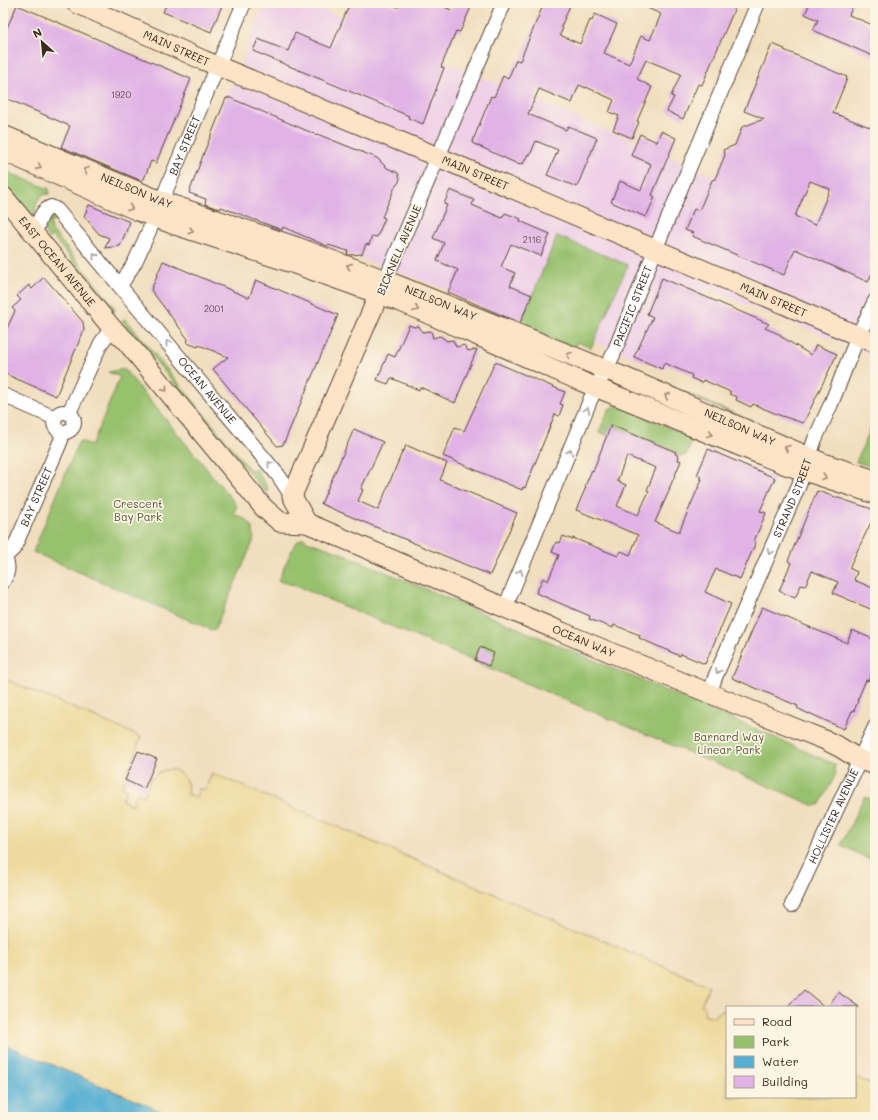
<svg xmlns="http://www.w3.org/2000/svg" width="878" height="1120" font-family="Mali,sans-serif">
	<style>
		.built { fill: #efd0e7 }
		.green { fill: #98c16e; stroke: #6a7646 }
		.sand { fill: #eeda9e; stroke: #94825e }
		.water { fill: #54afd2; stroke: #486c78 }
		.building { fill: #e0b2e5; fill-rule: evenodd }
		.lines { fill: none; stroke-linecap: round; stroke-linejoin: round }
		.street-casing { stroke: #564536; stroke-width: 16 }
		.secondary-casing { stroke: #564536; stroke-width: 21 }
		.street { stroke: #fff; stroke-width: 14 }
		.secondary { stroke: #fee4c6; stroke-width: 19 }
		.oneway { stroke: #9c8772 }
		.oneway2 { stroke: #a79f9a }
		.labels { text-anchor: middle; stroke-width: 3.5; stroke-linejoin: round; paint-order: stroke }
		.number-label { font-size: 9px; fill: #644c50 }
		.street-label { font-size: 11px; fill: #3b2a1e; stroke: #fcf5e5 }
		.park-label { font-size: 11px; fill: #575736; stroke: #fcf5e5 }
	</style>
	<rect width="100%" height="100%" fill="#fcf5e5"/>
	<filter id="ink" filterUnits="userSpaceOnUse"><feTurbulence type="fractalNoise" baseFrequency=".025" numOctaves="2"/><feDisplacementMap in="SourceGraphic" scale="8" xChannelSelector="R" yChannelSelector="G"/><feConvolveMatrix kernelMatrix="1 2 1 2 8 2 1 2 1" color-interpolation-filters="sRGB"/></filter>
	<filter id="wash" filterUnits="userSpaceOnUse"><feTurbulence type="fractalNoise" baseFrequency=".012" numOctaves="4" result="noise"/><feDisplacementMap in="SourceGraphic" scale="16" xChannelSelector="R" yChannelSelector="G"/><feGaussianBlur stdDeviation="0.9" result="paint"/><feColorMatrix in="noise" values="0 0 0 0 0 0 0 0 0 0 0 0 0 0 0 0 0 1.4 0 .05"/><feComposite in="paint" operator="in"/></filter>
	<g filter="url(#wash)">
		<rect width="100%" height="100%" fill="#f1debe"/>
		<polygon class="built" points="265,3 309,3 875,245 875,356 704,288 666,370 604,346 365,260 186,199 185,196 227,95 229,93 248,49 246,48"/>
		<g class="green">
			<polygon points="3,170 49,189 49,194 43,195 37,201 34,218 31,218 3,185"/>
			<path d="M52 215 58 221 50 222 52 230 115 308 114 312 52 236 48 240C44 231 42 219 52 215Z"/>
			<polygon points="557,236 628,265 591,348 577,342 574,349 520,325"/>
			<polygon points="125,318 250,470 256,469 268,488 266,493 122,321"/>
			<path d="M124 369 235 503 237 506 233 514C248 519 256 525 253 542L214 631 33 552 79 441 92 445 120 377 108 372Z"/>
			<polygon points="636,372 790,437 789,439"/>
			<polygon points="617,405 693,438 686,455 679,456 675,454 676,452 611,425 607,435 599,432 609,409"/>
			<polygon points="875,418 875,468 856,462"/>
			<polygon points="303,538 307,541 341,553 758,730 836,765 834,769 836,774 820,804 815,806 294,585 278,581 295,543"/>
			<polygon points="864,797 875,800 875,862 841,845"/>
		</g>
		<path class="sand" d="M3 678 141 737 122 787 127 789 122 800 132 805 137 793 144 796 151 777 153 778C167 760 192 773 187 794L196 797 199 789 205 790 212 773 709 986 701 1006 705 1008 704 1014 714 1017 718 1013 727 1008V1097H855V1077L875 1086V1117H175L3 1044Z"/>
		<polygon class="water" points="3,1044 175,1117 3,1117"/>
		<g id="blocks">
			<g class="building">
				<polygon points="167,3 223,3 211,32 163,12"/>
				<polygon points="350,3 387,3 398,7 400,3 436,3 451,10 454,3 461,3 471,7 460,32 456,31 441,67 444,68 423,124 408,118 409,116 253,51 258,39 288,51 295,33 331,48"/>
				<polygon points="544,3 571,3 561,27 563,28 560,35 580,44 590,20 592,21 595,14 617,24 604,53 629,64 641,36 650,40 661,14 636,3 737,3 702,85 698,84 683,119 667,111 674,97 671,96 681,74 646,60 637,79 652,87 637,121 639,122 632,138 613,130 619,116 609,112 614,100 586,87 586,88 579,85 572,103 539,89 528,114 566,130 568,126 597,138 577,187 547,175 558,150 536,141 530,155 528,154 523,164 521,163 520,165 472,143 491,96 494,97 503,76 508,79 516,60 520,61"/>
				<polygon points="810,3 854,3 849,15 875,26 875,57 813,30 818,20 805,14"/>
				<polygon points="17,5 191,79 156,163 151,161 144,179 143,179 142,181 61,147 70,126 3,97 3,37"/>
				<path d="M772 44 785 49 784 50 847 77 846 79H847L833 113 875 129V267L868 282 795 249 784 275 692 236 693 233 685 230 694 209 699 211 712 180 715 179 725 155 723 150 735 145 742 127 764 119 744 111ZM810 181 830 189 815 225 795 216Z"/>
				<polygon points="228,97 317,135 317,134 377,158 387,168 398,173 400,178 399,182 395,187 382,217 385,218 377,237 372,236 369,245 366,244 362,254 349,255 347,254 348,251 328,245 327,246 283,227 282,230 221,207 220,209 213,207 205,204 206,199 189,193 205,150 226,98 228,99"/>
				<polygon points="661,131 676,138 652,195 655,197 646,217 611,202 620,181 641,190 651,164 631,155 640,134 657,142"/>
				<polygon points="450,190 474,200 472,205 502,218 505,213 521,219 520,221 550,234 541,256 511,244 501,267 515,273 510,286 532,295 520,323 448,292 458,270 437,261 444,243 433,238 447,205 444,204"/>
				<polygon points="89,205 130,222 120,246 105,248 109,238 99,234 84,216"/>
				<polygon points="163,261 249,298 256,280 338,315 283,445 277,446 213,369 228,357 199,345 198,347 187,343 188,339 151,290"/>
				<polygon points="44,277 83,322 84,330 56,396 3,373 3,337 15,311 12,308 21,300 17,296 29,285 32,289"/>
				<polygon points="662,278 769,324 765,328 781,335 780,336 811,355 816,345 837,354 804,422 803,423 779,415 753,404 751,407 736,400 737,397 729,394 731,392 703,380 702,383 691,378 692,375 664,363 662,369 634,357 653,317 647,314"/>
				<polygon points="409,325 414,327 419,326 422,332 431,331 433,338 440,336 447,341 453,340 456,347 464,345 468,351 477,349 455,403 420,387 419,390 391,378 388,384 377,380 388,354 395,357"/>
				<polygon points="495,362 565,392 560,404 563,405 559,416 555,414 525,488 523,487 522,490 443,456 455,427 464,431"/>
				<path d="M611 425 676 452 675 454 679 456 678 460 681 461 669 489H670L655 522 679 532 702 479H700L701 477 697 475 708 449 775 478 760 511 766 513 754 541 756 542 740 579 716 569 705 592 731 604 705 664 681 654 680 656 639 638 640 635 614 625 613 628 589 619 590 616 536 593 543 578 548 581 559 555 552 552 556 542 560 543 563 536 573 540V538L618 556 621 551 630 555 638 535 576 510 586 487 585 486 592 470 593 471ZM627 456 656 468 647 490 649 491 638 515 617 506 626 485 617 481Z"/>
				<polygon points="354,429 383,442 361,489 363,490 358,501 378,510 403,450 404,451 406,445 447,463 440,480 517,513 490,575 321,504"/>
				<polygon points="817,491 875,510 875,514 849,568 857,572 854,580 875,589 875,611 833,593 838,582 812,571 805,586 801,585 795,598 779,591 791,563 788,561"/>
				<polygon points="762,607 847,643 852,630 875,640 875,662 871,668 874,669 868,681 866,680 857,701 858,701 854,711 852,711 844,729 809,713 809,714 797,708 798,706 732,678"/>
				<polygon points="480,647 494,653 489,666 475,660"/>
				<polygon points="138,751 157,759 144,789 125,780"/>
				<polygon points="804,990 825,1007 788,1007"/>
				<polygon points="838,992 859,1007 828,1007"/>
			</g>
		</g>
	</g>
	<g filter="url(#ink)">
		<use href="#blocks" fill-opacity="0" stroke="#564536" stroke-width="1"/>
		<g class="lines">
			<defs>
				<g id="street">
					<path id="s1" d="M35 233C39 223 40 211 51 207L57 210 133 302 278 475 292 496"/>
					<polyline points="383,285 504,3"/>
					<path id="s2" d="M120 286 135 262 149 231 244 3"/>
					<polyline points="3,395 55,418"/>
					<circle cx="64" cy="422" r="10"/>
					<polyline points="69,413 101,343 112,328"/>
					<path d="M3 556C9 564 9 572 3 581"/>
					<path id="s3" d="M4 558 14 548 59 445 61 440 62 432"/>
					<path id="s4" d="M505 608 591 398 613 355 660 238 758 3"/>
					<path id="s5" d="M709 695 716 675 799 485 815 439 831 404 858 336 875 301"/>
					<path id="s6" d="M792 905 875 727"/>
				</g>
				<g id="secondary">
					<path id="s7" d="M76 3 203 60 438 157 875 343"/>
					<path id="s8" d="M3 135 161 201 297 247 385 280 622 376 823 463 875 480"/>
					<polyline points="3,151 138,211 172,224 295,264 401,302 578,380 786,465 875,494"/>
					<path id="s9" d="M3 196 112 328 125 340 264 508 280 522 307 523C479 597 651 671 825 740L841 748 860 760 875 765"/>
					<polyline points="307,523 292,496 383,285"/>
				</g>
			</defs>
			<use href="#street" class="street-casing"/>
			<use href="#secondary" class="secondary-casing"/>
			<use href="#street" class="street"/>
			<use href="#secondary" class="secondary"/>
		</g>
		<defs><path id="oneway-chevron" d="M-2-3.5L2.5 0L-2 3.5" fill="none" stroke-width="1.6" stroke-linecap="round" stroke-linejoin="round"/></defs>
		<g class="oneway">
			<use href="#oneway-chevron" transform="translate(39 167) rotate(24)"/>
			<use href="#oneway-chevron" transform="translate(86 170) rotate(-157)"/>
			<use href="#oneway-chevron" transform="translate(130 208) rotate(23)"/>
			<use href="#oneway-chevron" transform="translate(191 231) rotate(18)"/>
			<use href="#oneway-chevron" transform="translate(349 266) rotate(-160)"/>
			<use href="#oneway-chevron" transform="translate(416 309) rotate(23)"/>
			<use href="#oneway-chevron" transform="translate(569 355) rotate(-158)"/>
			<use href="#oneway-chevron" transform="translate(165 389) rotate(51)"/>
			<use href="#oneway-chevron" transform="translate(667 396) rotate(-156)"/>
			<use href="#oneway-chevron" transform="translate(710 434) rotate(22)"/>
			<use href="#oneway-chevron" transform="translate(787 448) rotate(-157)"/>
			<use href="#oneway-chevron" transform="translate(824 477) rotate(19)"/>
		</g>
		<g class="oneway2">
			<use href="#oneway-chevron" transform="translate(95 256) rotate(-129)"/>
			<use href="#oneway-chevron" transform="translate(168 343) rotate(-130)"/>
			<use href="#oneway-chevron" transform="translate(587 410) rotate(-68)"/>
			<use href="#oneway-chevron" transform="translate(570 452) rotate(-67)"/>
			<use href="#oneway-chevron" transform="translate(270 464) rotate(-130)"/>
			<use href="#oneway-chevron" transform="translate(770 552) rotate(113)"/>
			<use href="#oneway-chevron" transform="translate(520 572) rotate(-68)"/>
			<use href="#oneway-chevron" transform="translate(718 671) rotate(113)"/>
		</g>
	</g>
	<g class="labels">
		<g class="number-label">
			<text x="121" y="98">1920</text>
			<text x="532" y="243">2116</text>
			<text x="214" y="312">2001</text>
		</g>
		<g class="street-label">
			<text dy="4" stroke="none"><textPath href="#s7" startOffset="110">MAIN STREET</textPath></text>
			<text dy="4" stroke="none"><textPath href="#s2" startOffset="155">BAY STREET</textPath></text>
			<text dy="4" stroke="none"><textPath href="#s7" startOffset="434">MAIN STREET</textPath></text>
			<text dy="4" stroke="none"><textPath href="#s8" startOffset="145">NEILSON WAY</textPath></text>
			<text transform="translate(399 250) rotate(-67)" y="4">BICKNELL AVENUE</text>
			<text dy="4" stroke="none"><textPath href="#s9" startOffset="85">EAST OCEAN AVENUE</textPath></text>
			<text dy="4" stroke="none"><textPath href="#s7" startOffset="758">MAIN STREET</textPath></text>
			<text dy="4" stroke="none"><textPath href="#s8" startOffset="469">NEILSON WAY</textPath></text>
			<text dy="4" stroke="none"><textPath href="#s4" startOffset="328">PACIFIC STREET</textPath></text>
			<text dy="4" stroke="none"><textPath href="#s1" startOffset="273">OCEAN AVENUE</textPath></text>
			<text dy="4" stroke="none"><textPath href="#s8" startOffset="793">NEILSON WAY</textPath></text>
			<text dy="4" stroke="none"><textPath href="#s3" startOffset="70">BAY STREET</textPath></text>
			<text dy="4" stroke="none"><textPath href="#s5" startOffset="214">STRAND STREET</textPath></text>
			<text dy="4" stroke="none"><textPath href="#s9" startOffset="756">OCEAN WAY</textPath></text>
			<text dy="4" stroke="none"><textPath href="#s6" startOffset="98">HOLLISTER AVENUE</textPath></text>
		</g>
		<g class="park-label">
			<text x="138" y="508">Crescent<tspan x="138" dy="13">Bay Park</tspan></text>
			<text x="729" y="741">Barnard Way<tspan x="729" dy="13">Linear Park</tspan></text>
		</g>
	</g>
	<rect width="878" height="1120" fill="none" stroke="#fcf5e5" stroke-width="16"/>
	<rect x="726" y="1006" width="130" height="92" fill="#fcf5e5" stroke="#afa495"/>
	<rect x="734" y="1019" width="20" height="6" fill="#fee4c6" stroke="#afa495"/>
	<text x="762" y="1026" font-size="12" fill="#3b2a1e">Road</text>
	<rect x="734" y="1036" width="20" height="12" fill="#98c16e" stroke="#afa495"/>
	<text x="762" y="1046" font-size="12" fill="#3b2a1e">Park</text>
	<rect x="734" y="1056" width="20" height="12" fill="#54afd2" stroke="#afa495"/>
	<text x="762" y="1066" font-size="12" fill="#3b2a1e">Water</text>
	<rect x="734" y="1076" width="20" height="12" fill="#e0b2e5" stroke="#afa495"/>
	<text x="762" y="1086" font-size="12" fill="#3b2a1e">Building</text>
	<g transform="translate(42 42) rotate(333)" stroke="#fcf5e5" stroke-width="3" paint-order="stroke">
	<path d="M0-3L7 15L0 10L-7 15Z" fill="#3b2a1e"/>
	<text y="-6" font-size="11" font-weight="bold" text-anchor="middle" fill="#3b2a1e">N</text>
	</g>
</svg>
